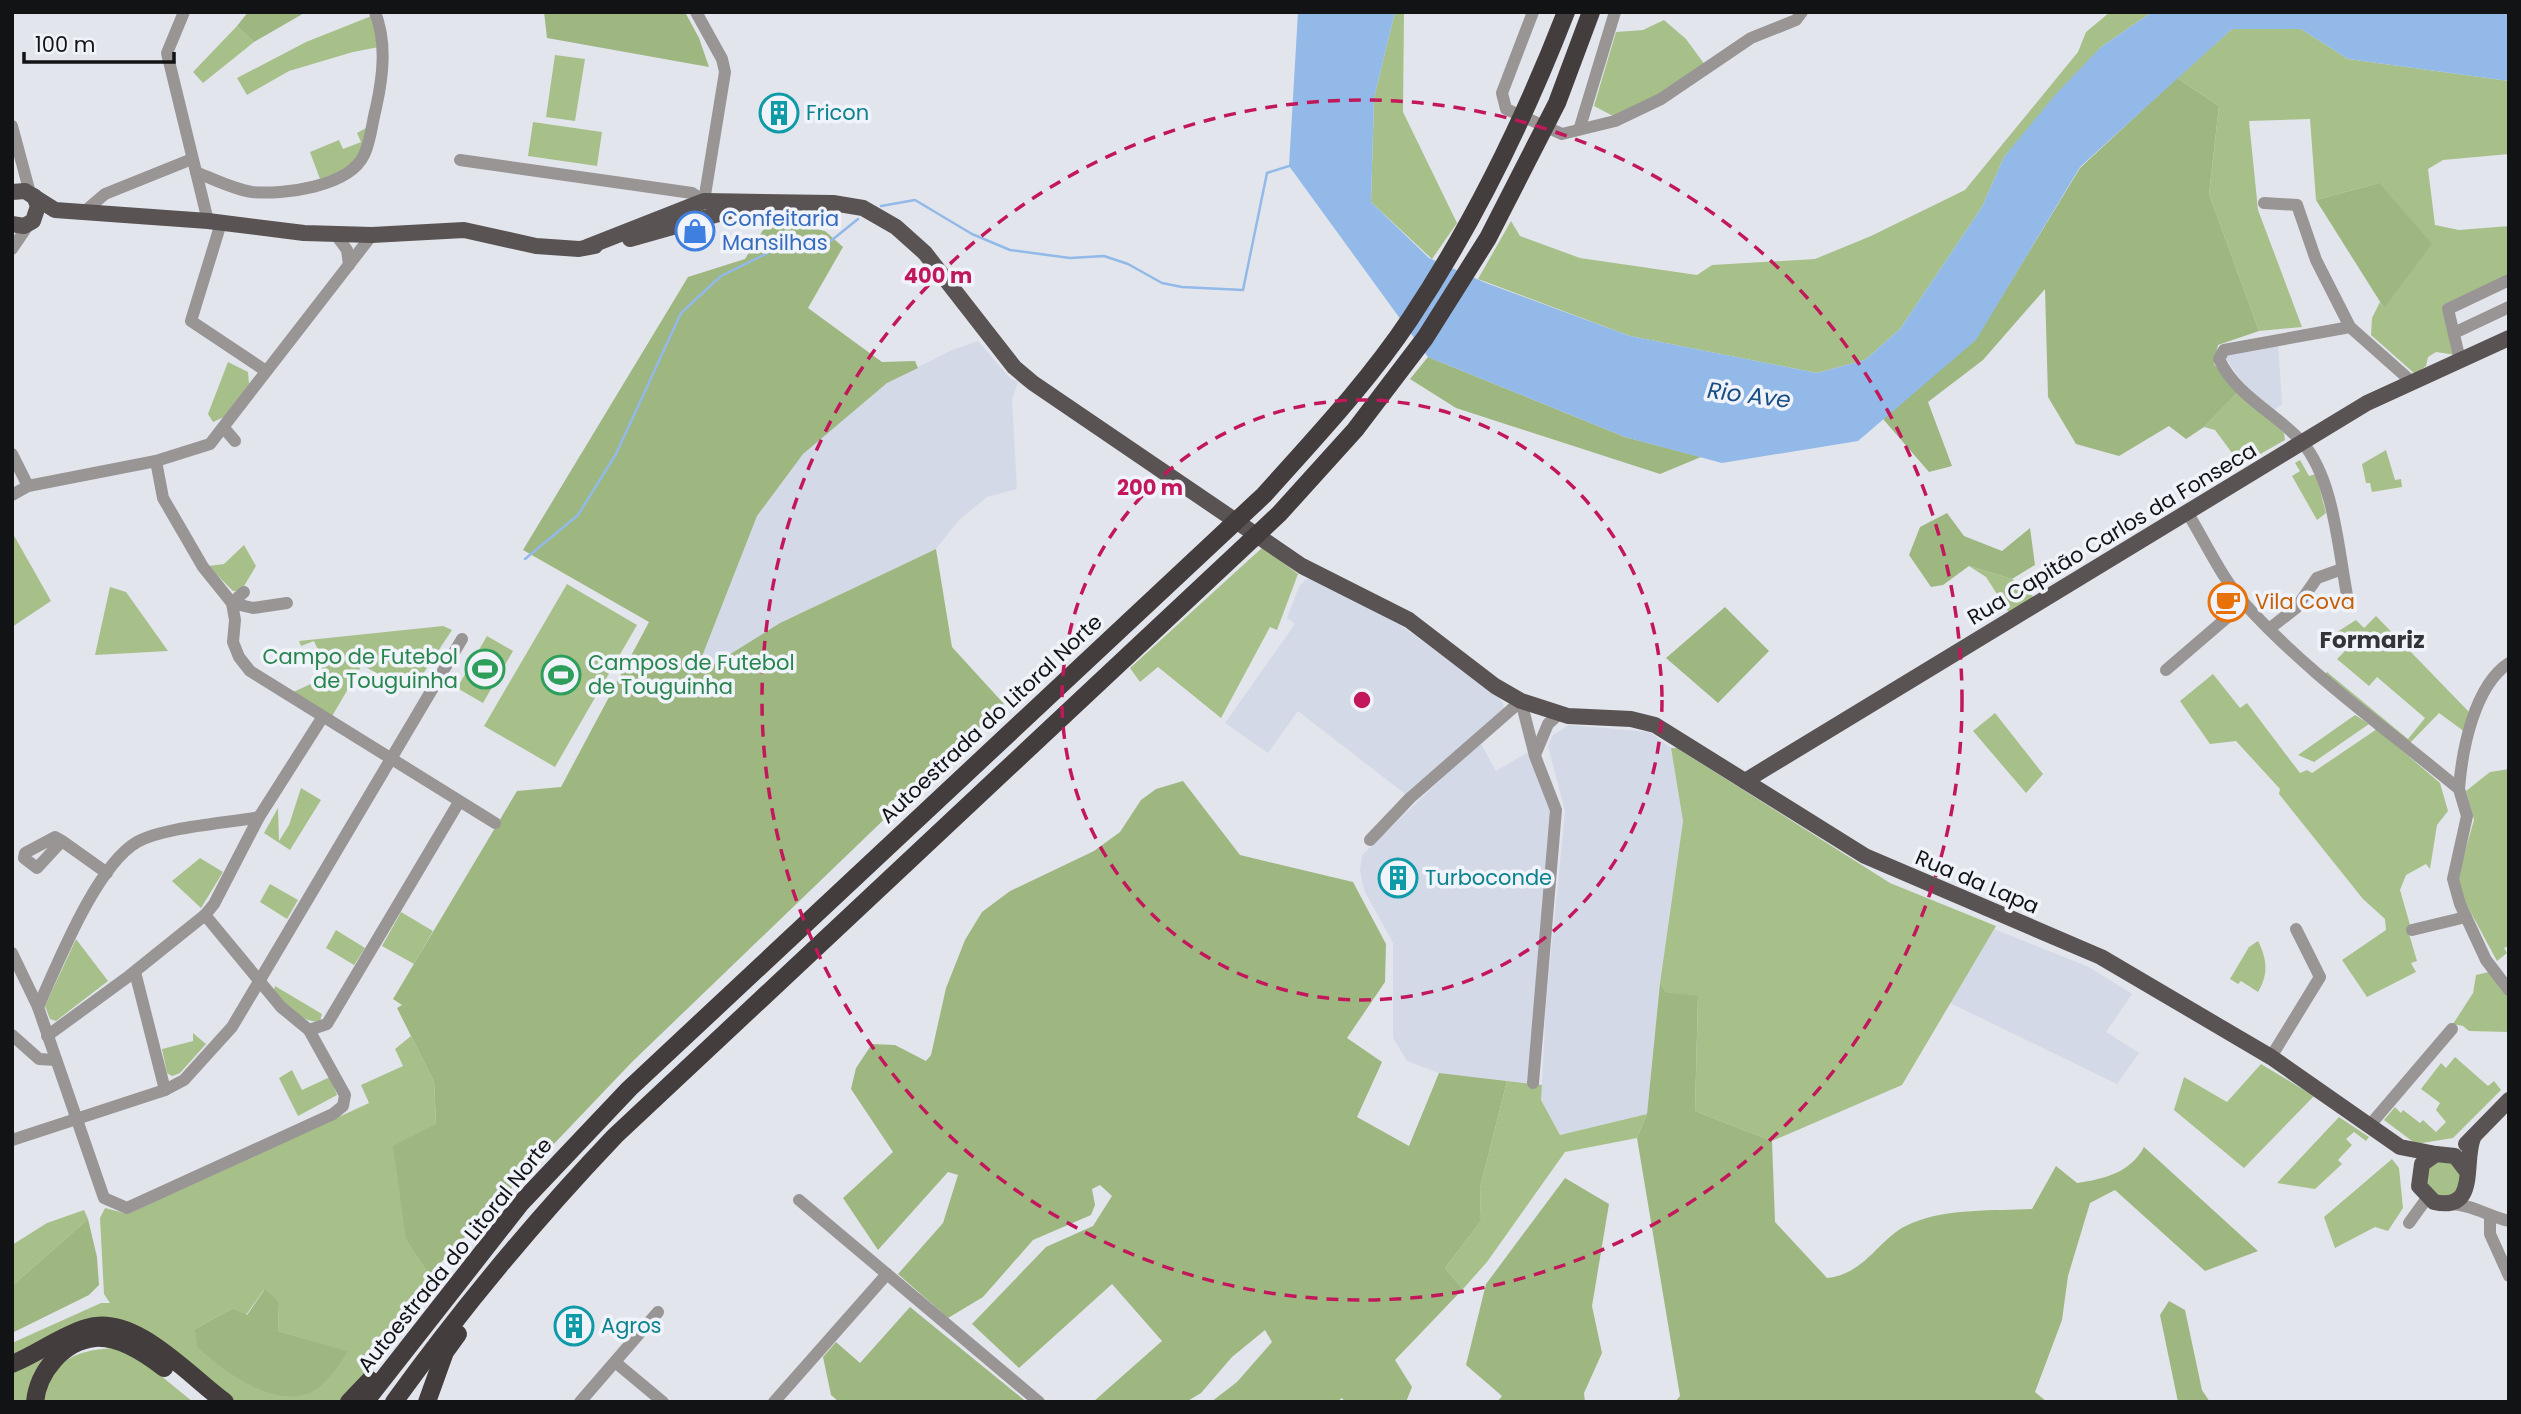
<svg xmlns="http://www.w3.org/2000/svg" width="2521" height="1414" font-family="Poppins,sans-serif">
	<style>
		.built { fill: #d4d9e7 }
		.green { fill: #a7c08a; fill-rule: evenodd }
		.forest { fill: #9eb781 }
		.water { fill: #92b9e8 }
		.lines { fill: none; stroke-linecap: round; stroke-linejoin: round }
		.stream { stroke: #92b9e8; stroke-width: 2.5 }
		.minor { stroke: #999595; stroke-width: 12 }
		.major { stroke: #5a5354; stroke-width: 16 }
		.highway { stroke: #443d3d; stroke-width: 18 }
		.ring { fill: none; stroke: #c2185b; stroke-width: 3.5; stroke-dasharray: 12 9 }
		.labels { text-anchor: middle; stroke-width: 7; stroke-linejoin: round; paint-order: stroke }
		.culture-label { font-size: 21px; fill: #0d838f; stroke: #f0f3fa; text-anchor: start }
		.shop-label { font-size: 21px; fill: #366cbe; stroke: #f0f3fa; text-anchor: start }
		.street-label { font-size: 21px; fill: #121315; stroke: #f0f3fa }
		.food-label { font-size: 21px; fill: #c56008; stroke: #f0f3fa; text-anchor: start }
		.leisure-label { font-size: 21px; fill: #27864d; stroke: #f0f3fa; text-anchor: end }
		.water-label { font-size: 23px; font-style: italic; fill: #184d86; stroke: #f0f3fa }
		.neighbourhood-label { font-size: 23px; font-weight: bold; fill: #32343a; stroke: #f0f3fa }
		.centre { fill: #c2185b; stroke: #f0f3fa; stroke-width: 3.5 }
		.ring-label { font-size: 21px; text-anchor: middle; font-weight: bold; fill: #c2185b; stroke: #f0f3fa; stroke-width: 7; stroke-linejoin: round; paint-order: stroke }
	</style>
	<rect width="100%" height="100%" fill="#e3e5ed"/>
	<g class="built">
		<polygon points="978,341 1010,378 1018,382 1012,399 1017,489 987,497 959,520 936,549 780,623 708,668 701,659 757,516 802,454 887,383 952,350"/>
		<polygon points="2278,342 2282,404 2274,410 2247,388 2225,357 2227,354"/>
		<polygon points="1306,579 1313,579 1403,627 1499,697 1503,704 1504,710 1405,794 1298,711 1268,753 1225,723 1295,624 1287,618 1299,587"/>
		<polygon points="1569,725 1649,732 1671,748 1683,821 1660,983 1647,1114 1560,1135 1541,1100 1546,1003 1565,811 1548,746 1553,735"/>
		<polygon points="1480,742 1496,771 1528,752 1551,809 1527,1083 1439,1073 1407,1061 1393,1038 1393,943 1364,890 1360,870 1362,855"/>
		<polygon points="1994,929 2089,967 2132,994 2106,1032 2139,1053 2117,1084 1950,1003"/>
	</g>
	<g class="green">
		<polygon points="1395,12 1404,12 1403,112 1457,223 1432,259 1371,202 1374,98"/>
		<polygon points="2110,12 2152,12 2101,47 2004,157 1982,207 1900,329 1865,360 1817,373 1630,336 1478,279 1511,221 1520,236 1580,258 1697,275 1712,265 1815,259 1871,236 1965,190 2078,52 2086,32"/>
		<polygon points="374,15 379,47 353,52 289,71 247,95 237,78 306,42"/>
		<polygon points="1664,20 1686,39 1705,65 1646,102 1613,116 1594,106 1616,32 1643,30"/>
		<polygon points="237,26 254,42 203,83 193,72"/>
		<polygon points="2232,29 2301,29 2348,59 2509,81 2509,154 2443,160 2428,169 2435,225 2459,230 2509,226 2509,274 2443,305 2456,355 2436,352 2428,357 2426,366 2415,374 2371,335 2372,318 2380,302 2384,308 2379,183 2316,200 2310,119 2249,121 2258,210 2302,327 2259,331 2209,194 2219,106 2177,78"/>
		<polygon points="555,55 585,59 575,121 546,117"/>
		<polygon points="533,122 602,132 597,166 528,156"/>
		<path d="M366 128C360 163 353 169 320 179L310 152 339 140 343 149 361 142 357 133Z"/>
		<polygon points="228,362 248,372 249,384 224,417 213,422 208,414"/>
		<polygon points="2238,392 2284,433 2285,440 2241,465 2215,430 2204,427"/>
		<polygon points="2386,450 2395,480 2401,479 2402,487 2372,492 2370,483 2366,483 2362,464"/>
		<polygon points="2300,460 2309,476 2316,474 2326,513 2317,520 2292,476 2300,471 2295,463"/>
		<polygon points="12,532 51,601 12,627"/>
		<polygon points="244,545 256,566 241,591 233,591 208,566 224,564"/>
		<polygon points="1263,547 1298,574 1277,630 1270,627 1221,718 1158,667 1140,682 1130,668"/>
		<polygon points="1969,566 2012,579 2036,599 2010,614 1986,577"/>
		<polygon points="567,584 637,625 555,767 484,726"/>
		<polygon points="110,587 126,592 168,651 95,655"/>
		<polygon points="2376,616 2469,712 2465,732 2439,713 2409,744 2325,674 2327,672 2408,739 2425,718 2377,677 2369,686 2337,659 2350,646 2337,632 2356,620 2364,628"/>
		<polygon points="443,626 452,630 411,692 362,665 331,718 291,693 326,677 313,660 321,656 314,641 301,646 299,641"/>
		<polygon points="487,636 513,651 483,703 457,688"/>
		<polygon points="2213,674 2240,708 2247,703 2300,773 2307,770 2312,773 2377,729 2440,783 2448,811 2437,825 2430,869 2426,864 2406,875 2400,890 2410,925 2407,927 2417,961 2411,963 2416,972 2367,997 2342,960 2386,930 2385,919 2363,899 2279,794 2280,789 2236,741 2210,744 2180,701"/>
		<polygon points="1995,713 2043,774 2026,793 1973,731"/>
		<polygon points="2355,715 2369,724 2314,762 2298,755"/>
		<polygon points="1671,748 1677,748 1890,883 1996,926 1902,1085 1772,1141 1695,1111 1698,997 1666,992 1660,983 1683,821"/>
		<polygon points="2509,769 2509,946 2504,948 2507,953 2497,961 2462,896 2458,876 2474,820 2466,791 2490,772"/>
		<polygon points="301,788 321,800 290,850 264,833 278,808 279,841 289,825"/>
		<polygon points="200,858 223,872 201,908 172,881"/>
		<polygon points="270,884 298,900 287,919 260,902"/>
		<polygon points="401,912 433,931 414,964 382,946"/>
		<polygon points="336,930 365,948 354,965 326,948"/>
		<polygon points="76,939 108,981 56,1021 50,1019 45,1006"/>
		<path d="M2258 941C2267 959 2269 974 2258 992L2241 981 2238 984 2230 979 2249 947Z"/>
		<polygon points="2489,972 2509,994 2509,1032 2469,1031 2463,1026 2453,1024 2473,993 2476,975"/>
		<path d="M275 986 322 1014 320 1021C303 1025 283 1002 274 990Z"/>
		<polygon points="193,1033 206,1044 180,1073 172,1076 167,1073 162,1049 193,1041"/>
		<path d="M411 1036 434 1082 436 1124 406 1238 429 1275 431 1287 363 1378 339 1401 233 1402 164 1344 64 1329 12 1355V1343L101 1303H110L104 1294 100 1218 105 1208 128 1214 369 1103 361 1085 403 1066 395 1049ZM264 1290 279 1302 278 1331 347 1351 195 1329 233 1308 246 1315Z"/>
		<polygon points="2455,1057 2488,1086 2494,1081 2501,1090 2453,1138 2416,1144 2384,1120 2395,1107 2401,1113 2403,1110 2420,1123 2423,1120 2436,1132 2446,1122 2436,1110 2440,1103 2421,1089 2441,1063 2446,1068"/>
		<polygon points="2261,1064 2314,1096 2244,1168 2174,1110 2184,1077 2227,1102"/>
		<polygon points="292,1070 302,1090 330,1077 337,1095 298,1116 279,1078"/>
		<polygon points="1507,1081 1542,1085 1541,1100 1560,1135 1647,1114 1637,1138 1565,1152 1487,1262 1463,1289 1445,1268 1481,1221 1480,1188"/>
		<polygon points="2339,1117 2369,1137 2366,1141 2354,1132 2346,1139 2352,1145 2338,1160 2342,1164 2315,1189 2277,1183"/>
		<polygon points="2392,1159 2399,1168 2403,1208 2388,1231 2375,1227 2335,1248 2324,1217"/>
		<circle cx="2443" cy="1179" r="18"/>
		<polygon points="84,1210 88,1219 12,1286 12,1245 47,1223"/>
		<polygon points="58,1347 28,1402 12,1402 12,1371"/>
		<path d="M112 1348 138 1357 193 1402H43C51 1361 73 1351 112 1348Z"/>
	</g>
	<g class="forest">
		<polygon points="248,12 306,12 254,42 237,26"/>
		<polygon points="544,12 685,12 699,38 709,67 547,38"/>
		<polygon points="2177,78 2219,106 2209,194 2259,331 2218,345 2214,364 2238,392 2204,427 2186,439 2169,426 2119,456 2076,444 2048,397 2045,289 1983,360 1928,402 1952,466 1929,472 1883,419 1976,339 2080,168"/>
		<polygon points="2379,183 2432,244 2384,308 2316,200"/>
		<polygon points="770,219 825,231 843,247 808,308 882,362 915,361 918,368 887,383 803,454 757,516 701,659 708,668 780,623 936,549 952,647 1004,704 632,1062 429,1275 406,1239 393,1146 436,1124 434,1082 397,1008 402,1005 393,999 517,791 561,787 649,622 523,550 688,277 745,259"/>
		<polygon points="1428,357 1625,437 1701,457 1660,474 1456,408 1410,379"/>
		<polygon points="1947,513 1964,536 2002,551 2030,528 2035,565 2012,579 1969,566 1943,585 1931,587 1909,555 1920,527"/>
		<polygon points="1725,607 1769,651 1718,703 1666,658"/>
		<polygon points="1183,781 1240,855 1353,882 1386,944 1385,982 1347,1038 1382,1062 1357,1117 1409,1146 1439,1073 1507,1081 1480,1188 1481,1221 1445,1268 1463,1289 1395,1360 1412,1387 1406,1402 1345,1402 1342,1398 1337,1402 1211,1402 1237,1382 1272,1342 1265,1330 1232,1357 1201,1393 1186,1402 1093,1402 1162,1341 1112,1284 1019,1368 972,1324 1046,1247 1093,1226 1112,1196 1100,1185 1092,1189 1095,1205 1091,1215 1033,1240 983,1297 948,1318 898,1274 943,1223 958,1175 948,1172 878,1250 843,1198 893,1152 851,1089 856,1068 872,1044 895,1045 926,1061 931,1055 946,988 965,940 982,912 1010,891 1094,851 1120,832 1141,800 1156,789"/>
		<path d="M1660 983 1666 992 1698 996 1695 1111 1772 1141 1775 1222 1827 1278C1867 1274 1879 1236 1912 1223 1948 1208 1993 1211 2032 1209L2056 1166 2077 1183C2104 1179 2130 1173 2144 1147L2258 1251 2205 1271 2115 1190 2090 1203 2068 1276 2062 1320 2035 1392 2047 1402H1675L1680 1396 1637 1138 1647 1114Z"/>
		<polygon points="1565,1178 1609,1204 1592,1306 1602,1353 1584,1393 1585,1402 1497,1402 1502,1396 1466,1365 1486,1284"/>
		<polygon points="88,1219 97,1257 99,1285 89,1295 12,1333 12,1286"/>
		<path d="M265 1289 279 1302 278 1331 348 1351C339 1365 330 1379 317 1389 278 1414 224 1371 197 1347L195 1329 233 1308 247 1315Z"/>
		<polygon points="2169,1301 2185,1310 2202,1390 2210,1402 2178,1402 2160,1315"/>
		<polygon points="910,1307 1023,1399 1026,1402 839,1402 831,1395 823,1357 836,1342 860,1363"/>
	</g>
	<polygon class="water" points="1298,12 1395,12 1374,98 1371,202 1429,258 1486,283 1630,336 1817,373 1865,360 1900,329 1982,207 2004,157 2055,95 2101,47 2152,12 2509,12 2509,81 2348,59 2301,29 2232,29 2080,167 1976,340 1858,441 1722,463 1625,437 1428,357 1289,166"/>
	<g class="lines">
		<g class="stream">
			<polyline points="881,206 915,200 972,234 1010,250 1070,258 1104,256 1128,264 1162,283 1182,287 1243,290 1267,173 1289,166"/>
			<polyline points="525,559 578,515 616,454 681,313 721,276 774,250 827,244 858,219"/>
		</g>
		<g class="minor">
			<polyline points="184,12 167,53 208,221"/>
			<polyline points="1533,12 1502,93 1506,109 1562,134 1615,121 1661,99 1751,38 1796,20 1802,12"/>
			<polyline points="12,126 30,193"/>
			<polyline points="1580,127 1615,12"/>
			<polyline points="460,160 692,193 704,201 725,72 722,59 696,12"/>
			<path d="M196 172C213 179 233 189 252 192 283 195 349 187 364 155 371 141 372 122 376 108 383 76 387 43 375 12"/>
			<polyline points="2264,203 2297,205 2316,260 2350,327 2412,382"/>
			<polyline points="85,211 105,194 192,159"/>
			<polyline points="221,223 191,321 266,371"/>
			<polyline points="336,235 347,250 349,265"/>
			<polyline points="12,249 29,224"/>
			<polyline points="2454,333 2509,307"/>
			<polyline points="2460,360 2448,309 2509,280"/>
			<polyline points="224,428 235,441"/>
			<polyline points="12,454 28,486"/>
			<polyline points="156,461 163,498 203,567 232,603 235,620 233,642 239,657 250,671 495,823"/>
			<polyline points="12,495 28,486 156,461 210,444 372,235"/>
			<path d="M2187 512C2205 541 2221 577 2244 603 2307 673 2387 729 2459 789L2467 816 2453 879 2460 904 2486 960 2509 990"/>
			<path d="M2348 600C2338 551 2335 481 2302 442 2276 413 2236 396 2219 359L2224 350 2350 327"/>
			<polyline points="232,603 253,608 287,603"/>
			<polyline points="232,603 244,592"/>
			<polyline points="2269,629 2296,608 2317,578 2342,569"/>
			<polyline points="2166,670 2244,603"/>
			<polyline points="1535,755 1548,724 1559,714"/>
			<path d="M2459 789C2462 750 2474 686 2509 663"/>
			<polyline points="1370,840 1410,798 1521,701 1535,756 1556,810 1533,1083"/>
			<polyline points="62,841 37,868 24,858 25,853 55,837 62,841 107,873"/>
			<polyline points="2412,930 2466,917"/>
			<polyline points="12,953 38,1007 104,1198 127,1208 333,1114 343,1106 345,1095 309,1030 281,1007 205,915"/>
			<polyline points="135,972 165,1090"/>
			<path d="M38 1007C58 963 96 866 137 842 163 827 228 823 259 817"/>
			<polyline points="309,1030 327,1024 459,802"/>
			<polyline points="12,1035 39,1059 56,1060"/>
			<polyline points="47,1036 129,976 205,915 214,904 259,817 322,718"/>
			<polyline points="2271,1057 2320,977 2296,929"/>
			<polyline points="2370,1125 2452,1029"/>
			<polyline points="12,1140 165,1090 184,1080 232,1027 462,639"/>
			<polyline points="799,1200 1039,1402"/>
			<path d="M2449 1204C2471 1204 2488 1216 2509 1221"/>
			<polyline points="2490,1217 2490,1234 2509,1276"/>
			<polyline points="2409,1223 2427,1198"/>
			<polyline points="615,1362 663,1402"/>
			<polyline points="580,1402 658,1312"/>
			<polyline points="774,1402 887,1274"/>
		</g>
		<g class="major">
			<polyline points="12,192 25,191 55,210 208,221 304,233 372,235 464,230 536,246 579,249 595,246"/>
			<polyline points="12,224 24,226 33,221 38,206 34,196"/>
			<polyline points="630,239 747,206"/>
			<polyline points="587,247 704,201 833,203 863,208 896,227 925,253 1014,367 1033,383 1302,566 1409,620 1495,686 1521,701 1568,716 1631,719 1655,725 1865,856 2101,957 2271,1057 2400,1147 2436,1154"/>
			<polyline points="1745,781 2367,403 2509,338"/>
			<polyline points="2466,1144 2509,1100"/>
			<path d="M2468 1173 2455 1156 2436 1154 2422 1164 2419 1186 2434 1202C2479 1212 2463 1163 2473 1138"/>
		</g>
		<g class="highway">
			<path d="M12 1364C37 1354 60 1336 86 1328 134 1312 189 1376 225 1402"/>
			<path d="M35 1402C38 1372 63 1341 95 1338 120 1336 146 1354 164 1368"/>
			<polyline points="349,1402 370,1380"/>
			<path d="M365 1402 521 1203 629 1089 1264 495C1315 438 1368 382 1410 319 1474 223 1524 120 1566 12"/>
			<path d="M394 1402C462 1308 535 1220 615 1136L1279 514 1355 430 1425 338 1488 238 1557 103 1591 12"/>
			<polyline points="427,1402 445,1352 458,1334"/>
		</g>
	</g>
	<g class="ring">
		<circle cx="1362" cy="700" r="300"/>
		<circle cx="1362" cy="700" r="600"/>
	</g>
	<defs>
		<symbol id="building-ring" viewBox="-11 -11 22 22"><circle r="9.5" fill="#f0f3fa" stroke="#0f9aa8" stroke-width="1.5"/><path d="M-4-6H4V6H1V3H-1V6H-4ZM-2.5-4.3h1.7v1.8h-1.7ZM.8-4.3h1.7v1.8H.8ZM-2.5-1h1.7V.8h-1.7ZM.8-1h1.7V.8H.8Z" fill="#0f9aa8"/></symbol>
		<symbol id="shop-ring" viewBox="-11 -11 22 22"><circle r="9.5" fill="#f0f3fa" stroke="#3f7fe0" stroke-width="1.5"/><path d="M-5-2.5h2.3a2.7 3.5 0 0 1 5.4 0H5L5.5 6h-11ZM-1.5-2.5h3a1.5 2.3 0 0 0-3 0Z" fill="#3f7fe0"/></symbol>
		<symbol id="cafe-ring" viewBox="-11 -11 22 22"><circle r="9.5" fill="#f0f3fa" stroke="#e8710a" stroke-width="1.5"/><path d="M-5.5-4.5H6V0H3Q3 3.5 0 3.5H-2.5Q-5.5 3.5-5.5 0ZM3-3.2v2h1.7v-2ZM-6 4.5H4V6H-6Z" fill="#e8710a"/></symbol>
		<symbol id="stadium-ring" viewBox="-11 -11 22 22"><circle r="9.5" fill="#f0f3fa" stroke="#2e9e5b" stroke-width="1.5"/><path d="M0-5a6.5 5 0 1 0 0 10a6.5 5 0 1 0 0-10ZM-3.5-1.8h7v3.6h-7Z" fill="#2e9e5b"/></symbol>
	</defs>
	<g fill-rule="evenodd">
		<use href="#building-ring" x="757" y="91" width="44" height="44"/>
		<use href="#shop-ring" x="673" y="209" width="44" height="44"/>
		<use href="#cafe-ring" x="2206" y="580" width="44" height="44"/>
		<use href="#stadium-ring" x="463" y="647" width="44" height="44"/>
		<use href="#stadium-ring" x="539" y="653" width="44" height="44"/>
		<use href="#building-ring" x="1376" y="856" width="44" height="44"/>
		<use href="#building-ring" x="552" y="1304" width="44" height="44"/>
	</g>
	<g class="labels">
		<g class="culture-label">
			<text x="806" y="120">Fricon</text>
			<text x="1425" y="885">Turboconde</text>
			<text x="601" y="1333">Agros</text>
		</g>
		<g class="shop-label">
			<text x="722" y="226">Confeitaria<tspan x="722" dy="24">Mansilhas</tspan></text>
		</g>
		<g class="street-label">
			<text transform="translate(2112 534) rotate(-31)" y="7">Rua Capitão Carlos da Fonseca</text>
			<text transform="translate(991 719) rotate(-43)" y="7">Autoestrada do Litoral Norte</text>
			<text transform="translate(1977 882) rotate(23)" y="7">Rua da Lapa</text>
			<text transform="translate(455 1255) rotate(-51)" y="7">Autoestrada do Litoral Norte</text>
		</g>
		<g class="food-label">
			<text x="2255" y="609">Vila Cova</text>
		</g>
		<g class="leisure-label">
			<text x="458" y="664">Campo de Futebol<tspan x="458" dy="24">de Touguinha</tspan></text>
			<text x="588" y="670" text-anchor="start">Campos de Futebol<tspan x="588" dy="24">de Touguinha</tspan></text>
		</g>
		<g class="water-label">
			<text transform="translate(1749 395) rotate(7)" y="8">Rio Ave</text>
		</g>
		<g class="neighbourhood-label">
			<text x="2372" y="648">Formariz</text>
		</g>
	</g>
	<circle cx="1362" cy="700" r="10" class="centre"/>
	<g class="ring-label">
		<text x="938" y="283">400 m</text>
		<text x="1150" y="495">200 m</text>
	</g>
	<rect width="2521" height="1414" fill="none" stroke="#121315" stroke-width="28"/>
	<path d="M24 52v10h150v-10" fill="none" stroke="#121315" stroke-width="3.5"/>
	<text x="35" y="52" font-size="21" fill="#121315" stroke="#f0f3fa" stroke-width="5" paint-order="stroke">100 m</text>
</svg>
